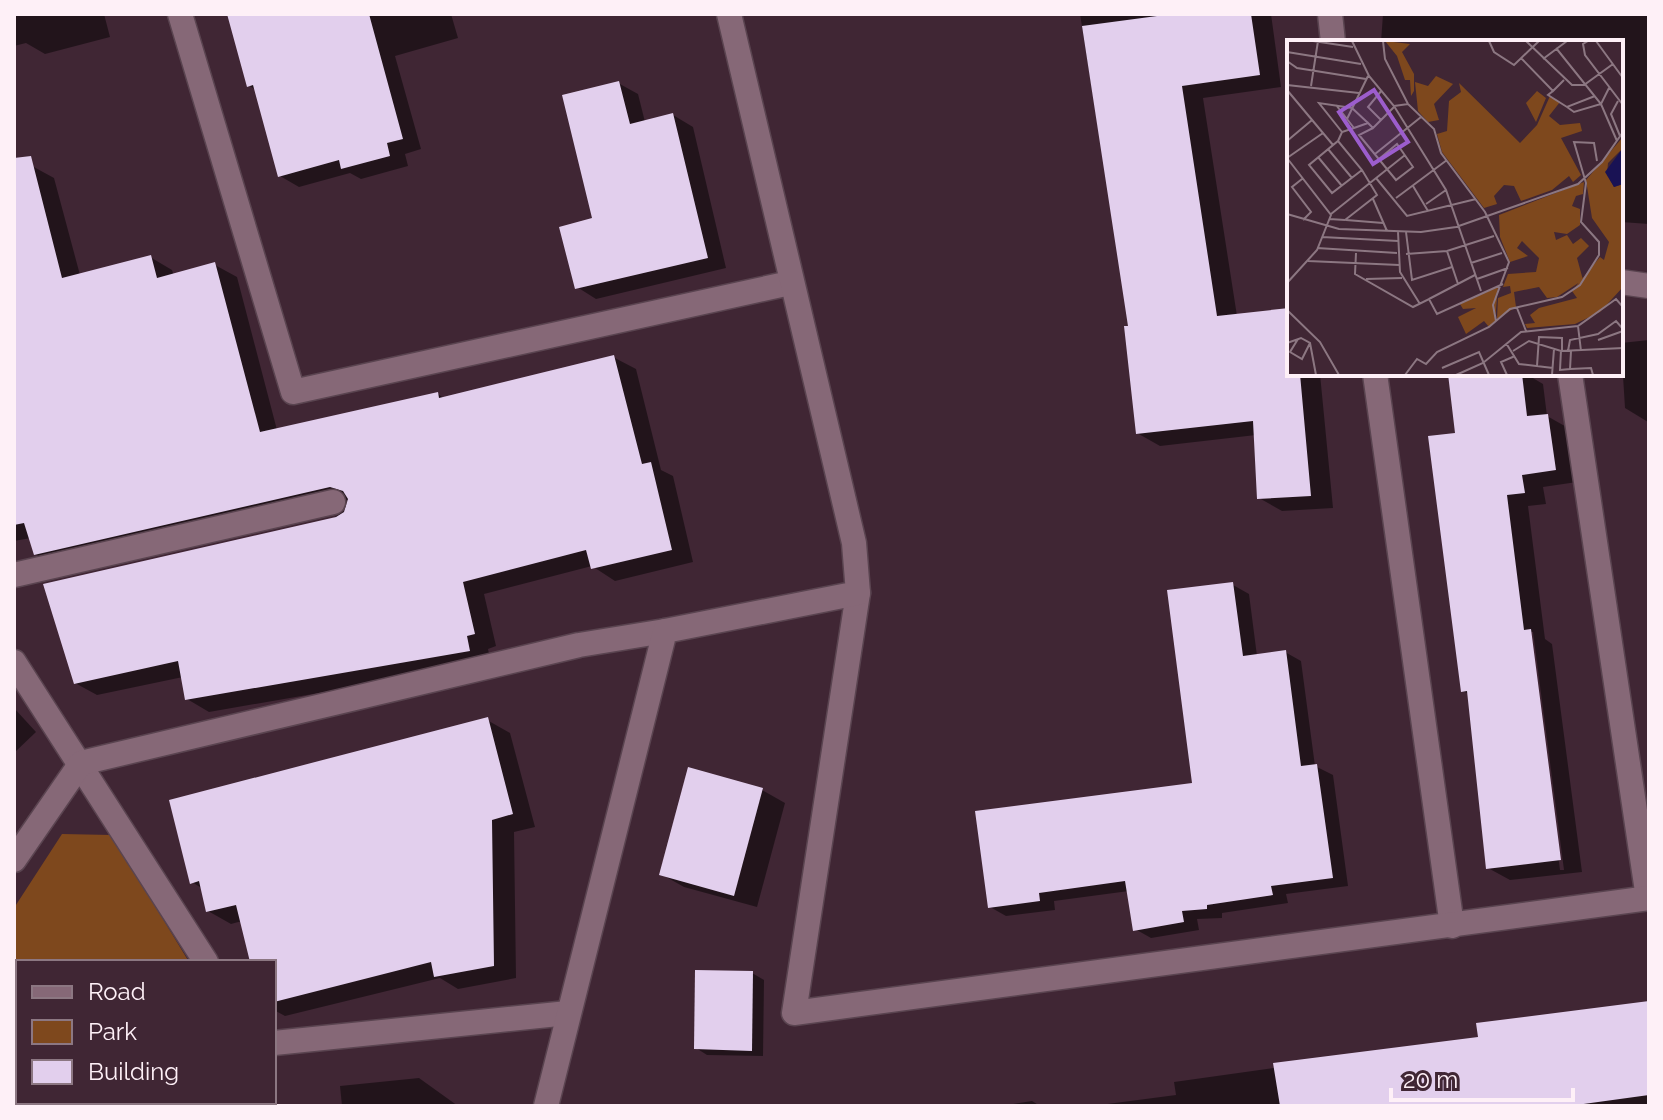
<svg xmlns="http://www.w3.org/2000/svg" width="1663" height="1120" font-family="Raleway,sans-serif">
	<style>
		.green { fill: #7e481d }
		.shadow { fill: #0007; fill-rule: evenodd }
		.building { fill: #e2cfed }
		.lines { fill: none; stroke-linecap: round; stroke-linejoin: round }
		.minor-casing { stroke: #5a4450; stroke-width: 27 }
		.minor { stroke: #866877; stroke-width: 24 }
		.inset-road { fill: none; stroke: #8c7782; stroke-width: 2 }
		.view { fill: #9c5dcd; fill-opacity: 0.15; stroke: #9c5dcd; stroke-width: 4 }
		.inset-edge { fill: none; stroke: #fef0f7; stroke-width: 4 }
	</style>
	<rect width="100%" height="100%" fill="#402634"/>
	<polygon class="green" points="62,834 112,835 189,962 18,962 18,1060 14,1060 14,908"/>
	<g class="shadow">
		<polygon points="14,14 104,14 110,37 45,54 26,43 14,46"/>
		<polygon points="229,14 451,14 458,38 395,56 421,149 405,154 408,166 361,179 350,173 299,187 280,176 256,90 248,85"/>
		<polygon points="1080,14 1271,14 1281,87 1203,98 1237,316 1289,310 1289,374 1320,374 1333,508 1282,511 1259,498 1256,435 1160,446 1137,433 1130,327"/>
		<polygon points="1383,14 1649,14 1649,224 1621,222 1621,42 1381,42"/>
		<polygon points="618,83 638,94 645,122 673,115 693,127 726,268 596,299 577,287 595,219"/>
		<polygon points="32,166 54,178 80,275 150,257 172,270 174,276 215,265 237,277 277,430 438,394 445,399 613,357 636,369 661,470 673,476 693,562 615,581 592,566 484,594 496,646 488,649 491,663 209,712 187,699 183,677 97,695 75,683 349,508 348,500 58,567 35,554 31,538 14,541 14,170"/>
		<polygon points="1649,340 1649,421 1648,422 1625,408 1621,343"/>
		<path d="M1450 374H1526L1543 384 1547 416 1570 429 1577 482 1543 487 1546 504 1528 506 1545 639 1552 644 1582 872 1510 880 1488 868 1469 694 1463 691 1458 434ZM1529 632H1533L1564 870H1560Z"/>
		<polygon points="1233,585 1249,594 1257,656 1285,652 1301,661 1315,766 1333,775 1348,886 1286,894 1288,903 1222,913 1222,918 1197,919 1199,930 1151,938 1135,929 1129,891 1054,901 1055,910 1006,916 990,907 1194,784"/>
		<polygon points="14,708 36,732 14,753"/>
		<polygon points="487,720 510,733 535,827 514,832 516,978 458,989 440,978 285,1016 274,1010 274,962 252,962 242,921 231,924 208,911 203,889 192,882"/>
		<polygon points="762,790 785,803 757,907 684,887 661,874"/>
		<polygon points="752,973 764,980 763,1056 707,1055 696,1048"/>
		<polygon points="1649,1003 1649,1106 1092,1106 1176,1095 1174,1082 1480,1039"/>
		<polygon points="419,1078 458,1106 342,1106 340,1086"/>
		<polygon points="1032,1101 1040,1106 1000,1106"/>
	</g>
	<g class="building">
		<polygon points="227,14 369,14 403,139 387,143 390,156 341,169 339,160 278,177 253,85 247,87"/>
		<polygon points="1172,14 1251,14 1260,75 1182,86 1217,316 1289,308 1289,374 1300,374 1311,496 1257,499 1253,421 1136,434 1124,326 1128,326 1082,26"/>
		<polygon points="619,81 630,124 673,113 708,258 575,289 559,227 592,218 562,95"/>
		<polygon points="31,156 62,278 151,255 157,278 215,262 260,432 438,392 439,398 614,355 642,464 651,462 672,550 591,569 586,550 463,582 475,634 467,636 470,651 185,700 178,661 74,684 43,584 336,517 344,512 348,499 343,491 330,487 34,555 24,523 14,525 14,158"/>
		<polygon points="1448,374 1522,374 1527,416 1548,414 1556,470 1522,475 1525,493 1507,495 1524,630 1531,629 1561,860 1486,869 1467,691 1461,692 1428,436 1455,433"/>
		<polygon points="1233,582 1243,656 1286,650 1301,766 1317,764 1333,878 1271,886 1273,895 1207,905 1207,909 1182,911 1184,922 1133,931 1125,881 1039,893 1040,901 988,908 975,811 1192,783 1167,590"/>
		<polygon points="488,717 513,814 492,820 494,966 434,977 431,962 274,1002 274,962 250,962 236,905 206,912 199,881 190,884 169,800"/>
		<polygon points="688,767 763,788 734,896 659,875"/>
		<polygon points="695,970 753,971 752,1051 694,1049"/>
		<polygon points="1649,1001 1649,1095 1569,1106 1280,1106 1273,1063 1478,1037 1476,1023"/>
	</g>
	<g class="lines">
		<defs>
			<g id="minor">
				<polyline points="180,14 293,392 790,283"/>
				<polyline points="1330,14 1333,42"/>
				<polyline points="1621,282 1649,286"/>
				<polyline points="1375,374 1452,926"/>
				<polyline points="1570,374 1648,898"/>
				<polyline points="14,575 333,502"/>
				<polyline points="858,593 794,1013 1649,898"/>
				<polyline points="14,662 206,962"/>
				<polyline points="14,860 81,763 579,645 665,631"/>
				<polyline points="274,1043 568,1013"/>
				<polyline points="14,1074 18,1074"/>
				<polyline points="546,1106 665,631 858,593 854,543 729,14"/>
			</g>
		</defs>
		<use href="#minor" class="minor-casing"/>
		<use href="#minor" class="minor"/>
	</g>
	<g transform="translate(1287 40)">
		<rect width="336" height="336" fill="#402634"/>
		<path d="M98 1 123 4 115 12 127 34V51L124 56 123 40H118L110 16ZM149 36 166 44 147 64 152 80 141 82 131 71 128 42 141 46ZM172 43 233 103 250 85 263 56 273 62 262 76 273 85 293 83 295 91 274 98 294 135 286 142 282 136 265 150 234 161 227 146 217 145 207 156 210 164 197 168 155 112 150 94 160 91 162 61 174 52ZM250 51 259 58 249 82 239 63ZM336 97V108L321 123 320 134 327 147 336 144V247L313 272 288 284 240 288 238 284 248 283 243 275 252 268 290 258 285 251 313 217 317 220 322 202 305 178 299 140ZM297 142 296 154 289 156 285 166 293 169V185L280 194 267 192 269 200 280 195 286 204 294 198 302 206 290 218 296 240 270 257 260 258 252 247 227 252 229 267 210 279 211 258 224 253 223 246 216 247 221 234 249 232 252 218 235 201 230 208 241 216 223 222 213 197 212 175ZM211 247 208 281 202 287 197 281 179 294 171 277 189 268 176 269 173 264Z" fill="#7e481d"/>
		<path d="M336 108V144L327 147 318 132Z" fill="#191254"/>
		<path class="inset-road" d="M26 1 66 7M65 1 82 36 107 66 159 150 194 251M96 1 98 19 121 64M202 1 207 12 227 25 252 1M239 1 285 45H297L326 24M301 1 296 4 298 15 336 65M309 1 336 38M269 8 314 64 330 101M0 12 74 24M234 18 266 51 277 40M256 19 280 1M0 21 10 28 79 39M0 45 72 53M24 46 31 1M0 50 46 105M266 51 261 55 280 67 308 56M331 61 324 74 333 96M49 65 67 88M107 66 121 64 147 89 154 113 198 172 222 222 206 265 209 281M280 67 287 72 314 64 322 48M60 79 81 36M94 80 81 67 95 50M86 88 72 95 109 140 126 127 110 104 92 119M55 92 32 63 65 68 81 83M0 101 25 80M51 101 55 92 67 88 81 83 86 88 107 67M41 109 65 138M88 114 134 77M31 117 55 146M0 118 36 93M89 138 120 176 189 159M15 139 5 147 24 172 16 180M126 146 141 171M109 158 160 120M86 159 100 191M139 164 159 150M0 174 52 189 134 192 169 187 291 144 315 122 336 92M44 174 118 115M42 179 58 180 90 155 75 130 51 101 22 125 45 153 75 130M59 180 96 183M111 192 113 232 133 264M119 192 125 240 165 227M35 197 111 201M30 208 110 213M160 211 171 244M69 213 68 234 126 267 142 259 150 274 216 244M119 214 160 211 207 196M21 221 112 225M184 223 215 213M79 239 115 238M190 239 221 228M0 243 30 210 44 175 0 118M142 259 188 235M230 268 239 291M0 270 33 302 52 335M291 286 294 311M11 299 3 312 15 319 23 303M311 300 336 291M0 303 14 298 23 303 29 335M219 303 232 324 266 328M274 310 273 330 283 329 284 311M226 311 242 301 274 311 336 308M281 311 283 300 311 294 329 281 336 289M250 326 252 297 275 298V311M155 328 192 312 202 335M283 329 304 328 306 335M118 335 130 319 139 324 150 312 202 287 223 269 275 257 293 245 312 215V202L294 182 299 143 287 102 307 103 310 121M169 335 196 323 234 292 291 286 329 259 336 267M220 335 214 322 228 316M265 335 267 309"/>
		<path class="view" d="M87 50 121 102 86 124 52 72Z"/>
		<rect width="336" height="336" class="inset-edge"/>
	</g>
	<rect width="1663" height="1120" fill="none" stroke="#fef0f7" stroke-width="32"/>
	<rect x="16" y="960" width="260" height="144" fill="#402634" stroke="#8c7782" stroke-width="2"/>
	<rect x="32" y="986" width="40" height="12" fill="#866877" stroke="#8c7782" stroke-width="2"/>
	<text x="88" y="1000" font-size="24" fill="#fef0f7">Road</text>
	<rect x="32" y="1020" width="40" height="24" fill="#7e481d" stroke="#8c7782" stroke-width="2"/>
	<text x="88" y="1040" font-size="24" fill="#fef0f7">Park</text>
	<rect x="32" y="1060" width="40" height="24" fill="#e2cfed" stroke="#8c7782" stroke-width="2"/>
	<text x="88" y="1080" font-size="24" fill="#fef0f7">Building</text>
	<path d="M1391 1088v12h182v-12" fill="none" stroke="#fef0f7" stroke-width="4"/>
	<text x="1403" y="1088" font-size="24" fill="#fef0f7" stroke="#402634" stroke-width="6" paint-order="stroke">20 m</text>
</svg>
